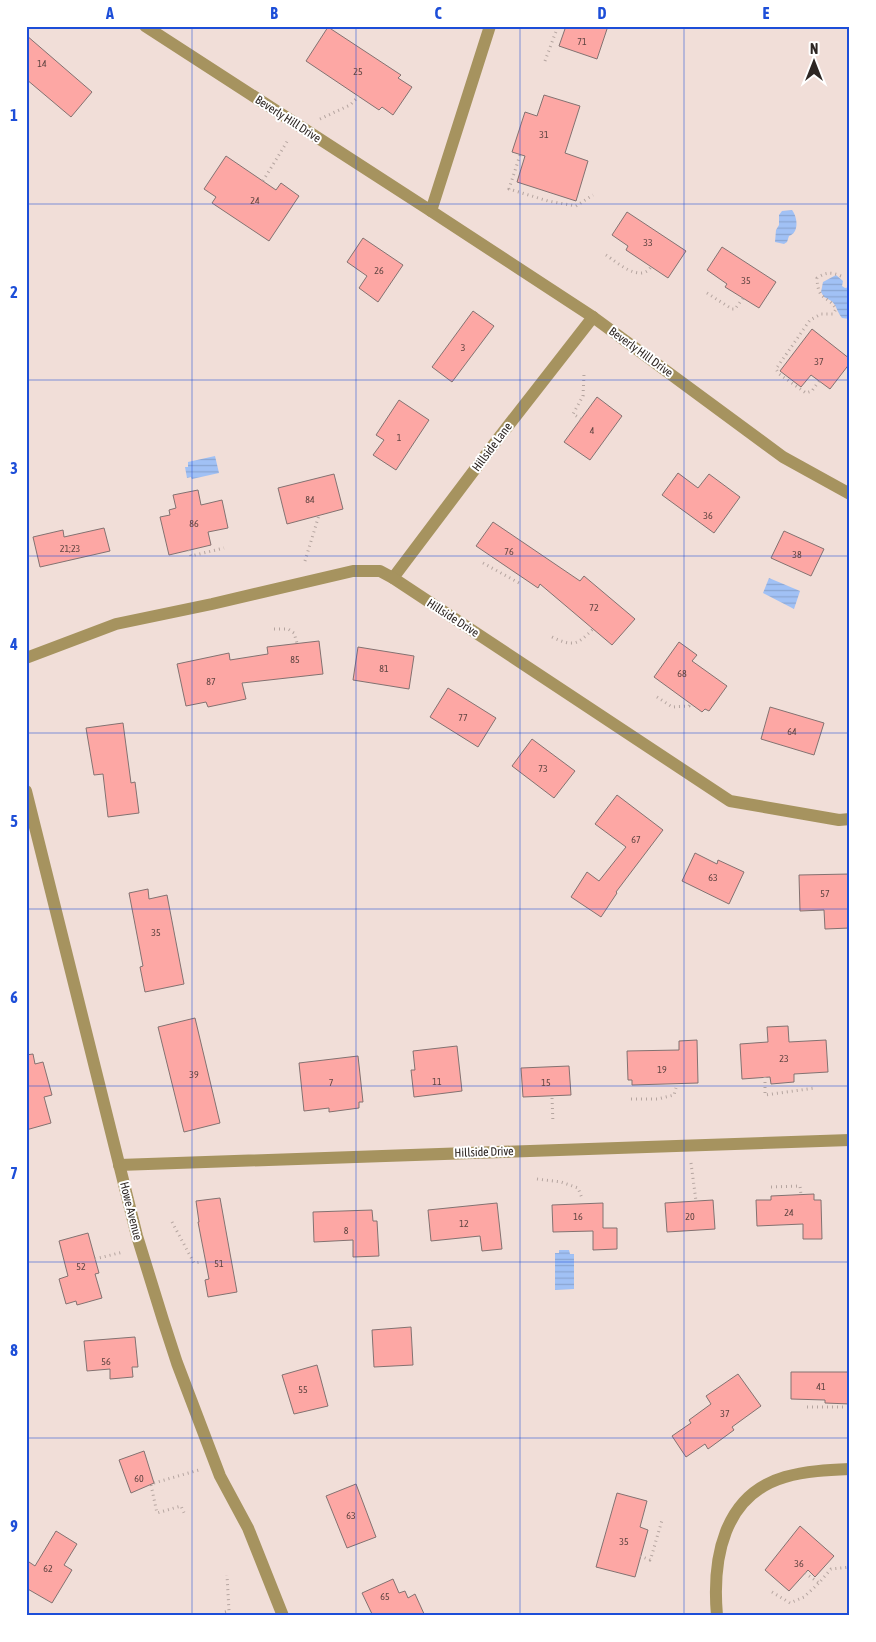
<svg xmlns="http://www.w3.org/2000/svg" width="876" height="1642" font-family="'Asap Condensed',sans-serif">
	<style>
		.water { fill: url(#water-rules) }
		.building { fill: #fda7a4; stroke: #837271 }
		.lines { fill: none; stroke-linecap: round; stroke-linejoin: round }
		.path { stroke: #b5a5a0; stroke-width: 3; stroke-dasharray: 1 4; stroke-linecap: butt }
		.street { stroke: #a6935f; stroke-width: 12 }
		.grid { fill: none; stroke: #1d4ed8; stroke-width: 1; stroke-opacity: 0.55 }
		.labels { text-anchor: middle; stroke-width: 4; stroke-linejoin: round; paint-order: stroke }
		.number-label { font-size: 10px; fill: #614643 }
		.street-label { font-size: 12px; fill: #2d2623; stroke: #fff }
		.neatline { fill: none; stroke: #1d4ed8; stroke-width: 2 }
		.grid-label { font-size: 16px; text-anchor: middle; font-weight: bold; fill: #1d4ed8 }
	</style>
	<defs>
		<pattern id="water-rules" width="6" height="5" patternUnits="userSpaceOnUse" patternTransform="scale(1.25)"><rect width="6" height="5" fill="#a1c1f5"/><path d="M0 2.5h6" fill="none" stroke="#8ba6d2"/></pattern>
	</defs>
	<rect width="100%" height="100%" fill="#f1ded8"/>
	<g class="water">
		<path d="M792 210C798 218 799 233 789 236L787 242 784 244 775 242 776 230 779 225V215L782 211Z"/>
		<path d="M836 275 843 281 842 286 845 288 850 287V319L842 318C834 307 838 303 824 297L821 292 823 282Z"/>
		<polygon points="215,456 219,473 192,479 191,477 187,478 185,467 188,467 188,462"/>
		<polygon points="769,578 800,591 794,609 763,593"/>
		<polygon points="559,1250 569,1250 570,1254 574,1254 574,1289 555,1290 555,1253 559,1253"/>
	</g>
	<g class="building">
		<polygon points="566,26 608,26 597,59 559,46"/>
		<polygon points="328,27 401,75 398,78 412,87 393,115 382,107 379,110 306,61"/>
		<polygon points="26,35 92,92 71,117 26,79"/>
		<polygon points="544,95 580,106 565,153 588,161 576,201 517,182 525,156 512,152 525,112 537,116"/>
		<polygon points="226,156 276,190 281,183 299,196 269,241 212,203 216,197 204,189"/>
		<polygon points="627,212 686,251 668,278 626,250 628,246 612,235"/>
		<polygon points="363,238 403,265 378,302 359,288 367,276 347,262"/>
		<polygon points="722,247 776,282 759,308 725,287 727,284 707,270"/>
		<polygon points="473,311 494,326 452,382 432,367"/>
		<polygon points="812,329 850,359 850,363 830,389 811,375 801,387 780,371"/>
		<polygon points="597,397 622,416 590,460 564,442"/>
		<polygon points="399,400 429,420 396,470 373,455 384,440 376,435"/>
		<polygon points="678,473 698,488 709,474 740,497 714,533 662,495"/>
		<polygon points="334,474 343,509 287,524 278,488"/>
		<polygon points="198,490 201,505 222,500 228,528 208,532 211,545 169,555 160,517 170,515 169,510 176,508 173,495"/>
		<polygon points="493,522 580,581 584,576 635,619 612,645 540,584 538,588 476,546"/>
		<polygon points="104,528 110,551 40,567 33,537 63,530 64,537"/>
		<polygon points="784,531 824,549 811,576 771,558"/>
		<polygon points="319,641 323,674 242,683 246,699 208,707 206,702 186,706 177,664 229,653 230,660 268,654 267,647"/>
		<polygon points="679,642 697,655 692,661 727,686 709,711 705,709 702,712 654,677"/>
		<polygon points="358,647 414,656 409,689 353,680"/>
		<polygon points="448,688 496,718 478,747 430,717"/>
		<polygon points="770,707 824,723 814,755 761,739"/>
		<polygon points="123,723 131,783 135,782 139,813 108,817 103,774 94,775 86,728"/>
		<polygon points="532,739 575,771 554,798 512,766"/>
		<polygon points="617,795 663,830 616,892 617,893 601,917 571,897 587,872 599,881 626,847 595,824"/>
		<polygon points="695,853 717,864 718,860 744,872 729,904 682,881"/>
		<polygon points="850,874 850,928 825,929 824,910 800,911 799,875"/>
		<polygon points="148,889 149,899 167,895 184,984 145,992 140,967 143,966 129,893"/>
		<polygon points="195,1018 220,1123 184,1132 158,1027"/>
		<polygon points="788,1026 789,1042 826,1040 828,1072 794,1074 794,1082 771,1084 770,1077 742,1079 740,1044 768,1042 767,1027"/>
		<polygon points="697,1040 698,1083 632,1085 632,1080 628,1080 627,1051 679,1050 679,1041"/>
		<polygon points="457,1046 462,1091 414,1097 411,1070 415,1070 413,1051"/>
		<polygon points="33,1054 35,1064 43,1062 52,1095 44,1097 51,1123 26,1130 26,1055"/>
		<polygon points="358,1056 363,1102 359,1102 359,1108 329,1112 329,1108 304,1111 299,1063"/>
		<polygon points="569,1066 571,1095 523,1097 521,1068"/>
		<polygon points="814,1194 814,1200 821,1200 822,1239 803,1239 803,1224 757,1226 756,1200 771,1200 771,1196"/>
		<polygon points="220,1198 237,1292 208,1297 205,1280 209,1279 198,1222 199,1222 196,1201"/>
		<polygon points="713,1200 715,1229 667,1232 665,1203"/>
		<polygon points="497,1203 502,1249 482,1251 480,1236 431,1241 428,1210"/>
		<polygon points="603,1203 603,1228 617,1228 617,1249 593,1250 593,1231 553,1232 552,1205"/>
		<polygon points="372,1210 373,1221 377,1221 379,1256 353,1257 353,1240 314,1242 313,1212"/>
		<polygon points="88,1233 99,1273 95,1274 102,1298 77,1305 76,1301 66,1304 59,1279 68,1276 59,1241"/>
		<polygon points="411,1327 413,1365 374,1367 372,1330"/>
		<polygon points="135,1337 138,1367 132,1367 133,1377 110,1379 110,1369 87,1371 84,1341"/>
		<polygon points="317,1365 328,1406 294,1414 282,1375"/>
		<polygon points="791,1372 850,1372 850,1404 825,1403 825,1400 791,1399"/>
		<polygon points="738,1374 761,1406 732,1427 734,1430 708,1449 705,1444 686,1457 672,1436 691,1423 689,1420 711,1404 706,1396"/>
		<polygon points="144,1451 154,1483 131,1493 119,1460"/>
		<polygon points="356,1484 376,1537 347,1548 326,1496"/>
		<polygon points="617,1493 647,1501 640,1527 648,1530 635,1577 596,1567"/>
		<polygon points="800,1526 834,1556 815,1577 808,1570 789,1591 765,1570"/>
		<polygon points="56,1531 77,1544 64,1565 72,1570 52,1603 26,1588 26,1560 35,1566"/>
		<polygon points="393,1579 399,1593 405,1591 408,1598 415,1594 425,1616 368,1616 372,1614 362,1593"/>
	</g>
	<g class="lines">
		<g class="path">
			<polyline points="545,61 558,26"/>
			<polyline points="320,119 350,105 359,96"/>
			<polyline points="520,155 509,189 548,201 576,206 593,195"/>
			<polyline points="263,181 288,140"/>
			<path d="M606 255C618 263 640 283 651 267"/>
			<polyline points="707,293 732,309 735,309 743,298"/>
			<path d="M819 381 812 391 806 393 779 374 776 369 810 320 821 314H833L836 309C827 294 818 302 817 278 826 272 831 272 841 276"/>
			<polyline points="581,419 573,414 583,396 584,374"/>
			<polyline points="189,550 191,556 224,548"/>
			<polyline points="305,561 319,515"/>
			<polyline points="483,563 519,583"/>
			<polyline points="274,629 288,629 294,633 297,643"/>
			<path d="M552 637C573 647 577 645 593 629"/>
			<polyline points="657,697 672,707 689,706 690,704"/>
			<polyline points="765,1077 765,1095 815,1088"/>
			<polyline points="552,1098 553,1123"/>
			<polyline points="631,1099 658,1099 674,1095 676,1088"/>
			<polyline points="691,1163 696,1201"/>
			<polyline points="537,1179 561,1182 578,1188 582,1198"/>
			<polyline points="771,1187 800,1186 801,1195"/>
			<polyline points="172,1222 194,1263 202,1262"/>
			<polyline points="95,1259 123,1252"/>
			<polyline points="807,1407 850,1407 849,1404"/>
			<polyline points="154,1483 199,1470"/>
			<polyline points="151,1485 157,1513 181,1506 185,1515"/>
			<polyline points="640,1556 650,1560 651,1558 662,1520"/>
			<polyline points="805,1573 819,1583 831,1569 850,1567"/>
			<polyline points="772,1592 790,1603 804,1597 819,1583"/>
			<polyline points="225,1612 229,1611 227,1575"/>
		</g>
		<g class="street">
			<polyline points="145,26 431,211"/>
			<polyline points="490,26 431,211 593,317 783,457 850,494"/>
			<polyline points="393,578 497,440 593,317"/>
			<polyline points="26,658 116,624 212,604 353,571 380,571 393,578 730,801 839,820 850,819"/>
			<polyline points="26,791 137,1236 163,1320 177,1363 220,1476 248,1528 283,1616"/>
			<polyline points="119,1165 850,1140"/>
			<path d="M717 1616C712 1559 723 1495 785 1477 806 1471 828 1470 850 1469"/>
		</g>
	</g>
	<path class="grid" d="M192 26V1616M356 26V1616M520 26V1616M684 26V1616M26 204H850M26 380H850M26 556H850M26 733H850M26 909H850M26 1086H850M26 1262H850M26 1438H850"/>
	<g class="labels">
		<g class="number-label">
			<text x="582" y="45">71</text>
			<text x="42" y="67">14</text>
			<text x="358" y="75">25</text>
			<text x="544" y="138">31</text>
			<text x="255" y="204">24</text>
			<text x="648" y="246">33</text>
			<text x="379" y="274">26</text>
			<text x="746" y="284">35</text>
			<text x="463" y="351">3</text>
			<text x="819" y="365">37</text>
			<text x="592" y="434">4</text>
			<text x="399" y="441">1</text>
			<text x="310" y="503">84</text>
			<text x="708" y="519">36</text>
			<text x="194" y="527">86</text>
			<text x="70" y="552">21;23</text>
			<text x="509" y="555">76</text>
			<text x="797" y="558">38</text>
			<text x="594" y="611">72</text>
			<text x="295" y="663">85</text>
			<text x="384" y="672">81</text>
			<text x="682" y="677">68</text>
			<text x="211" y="685">87</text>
			<text x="463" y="721">77</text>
			<text x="792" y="735">64</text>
			<text x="543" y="772">73</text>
			<text x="636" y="843">67</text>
			<text x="713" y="881">63</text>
			<text x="825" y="897">57</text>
			<text x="156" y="936">35</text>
			<text x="784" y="1062">23</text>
			<text x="662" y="1073">19</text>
			<text x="194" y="1078">39</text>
			<text x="437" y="1085">11</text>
			<text x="331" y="1086">7</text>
			<text x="546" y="1086">15</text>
			<text x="789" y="1216">24</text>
			<text x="578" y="1220">16</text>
			<text x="690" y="1220">20</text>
			<text x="464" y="1227">12</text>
			<text x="346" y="1234">8</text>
			<text x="219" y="1267">51</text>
			<text x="81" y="1270">52</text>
			<text x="106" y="1365">56</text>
			<text x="821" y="1390">41</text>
			<text x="303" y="1393">55</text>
			<text x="725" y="1417">37</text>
			<text x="139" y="1482">60</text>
			<text x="351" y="1519">63</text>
			<text x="624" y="1545">35</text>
			<text x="799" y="1567">36</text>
			<text x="48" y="1572">62</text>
			<text x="385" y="1600">65</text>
		</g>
		<g class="street-label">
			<text transform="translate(288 119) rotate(33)" y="4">Beverly Hill Drive</text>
			<text transform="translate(641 352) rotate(36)" y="4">Beverly Hill Drive</text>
			<text transform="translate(492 447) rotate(-53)" y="4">Hillside Lane</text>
			<text transform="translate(453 618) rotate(33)" y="4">Hillside Drive</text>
			<text transform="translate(484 1152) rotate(-2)" y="4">Hillside Drive</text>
			<text transform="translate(131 1211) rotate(76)" y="4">Howe Avenue</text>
		</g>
	</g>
	<rect width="876" height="1642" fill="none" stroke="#ffffff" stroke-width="55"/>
	<g transform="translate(814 62)" stroke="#ffffff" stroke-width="4" paint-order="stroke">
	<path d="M0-4L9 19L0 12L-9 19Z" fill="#2d2623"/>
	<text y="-8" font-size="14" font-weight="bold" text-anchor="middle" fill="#2d2623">N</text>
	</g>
	<rect x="28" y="28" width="820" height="1586" class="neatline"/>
	<g class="grid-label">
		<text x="110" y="19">A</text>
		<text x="274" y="19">B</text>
		<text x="438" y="19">C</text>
		<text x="602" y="19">D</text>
		<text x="766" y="19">E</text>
		<text x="14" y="121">1</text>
		<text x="14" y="298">2</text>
		<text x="14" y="474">3</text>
		<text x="14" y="650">4</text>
		<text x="14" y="827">5</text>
		<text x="14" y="1003">6</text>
		<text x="14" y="1179">7</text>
		<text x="14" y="1356">8</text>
		<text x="14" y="1532">9</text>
	</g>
</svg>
